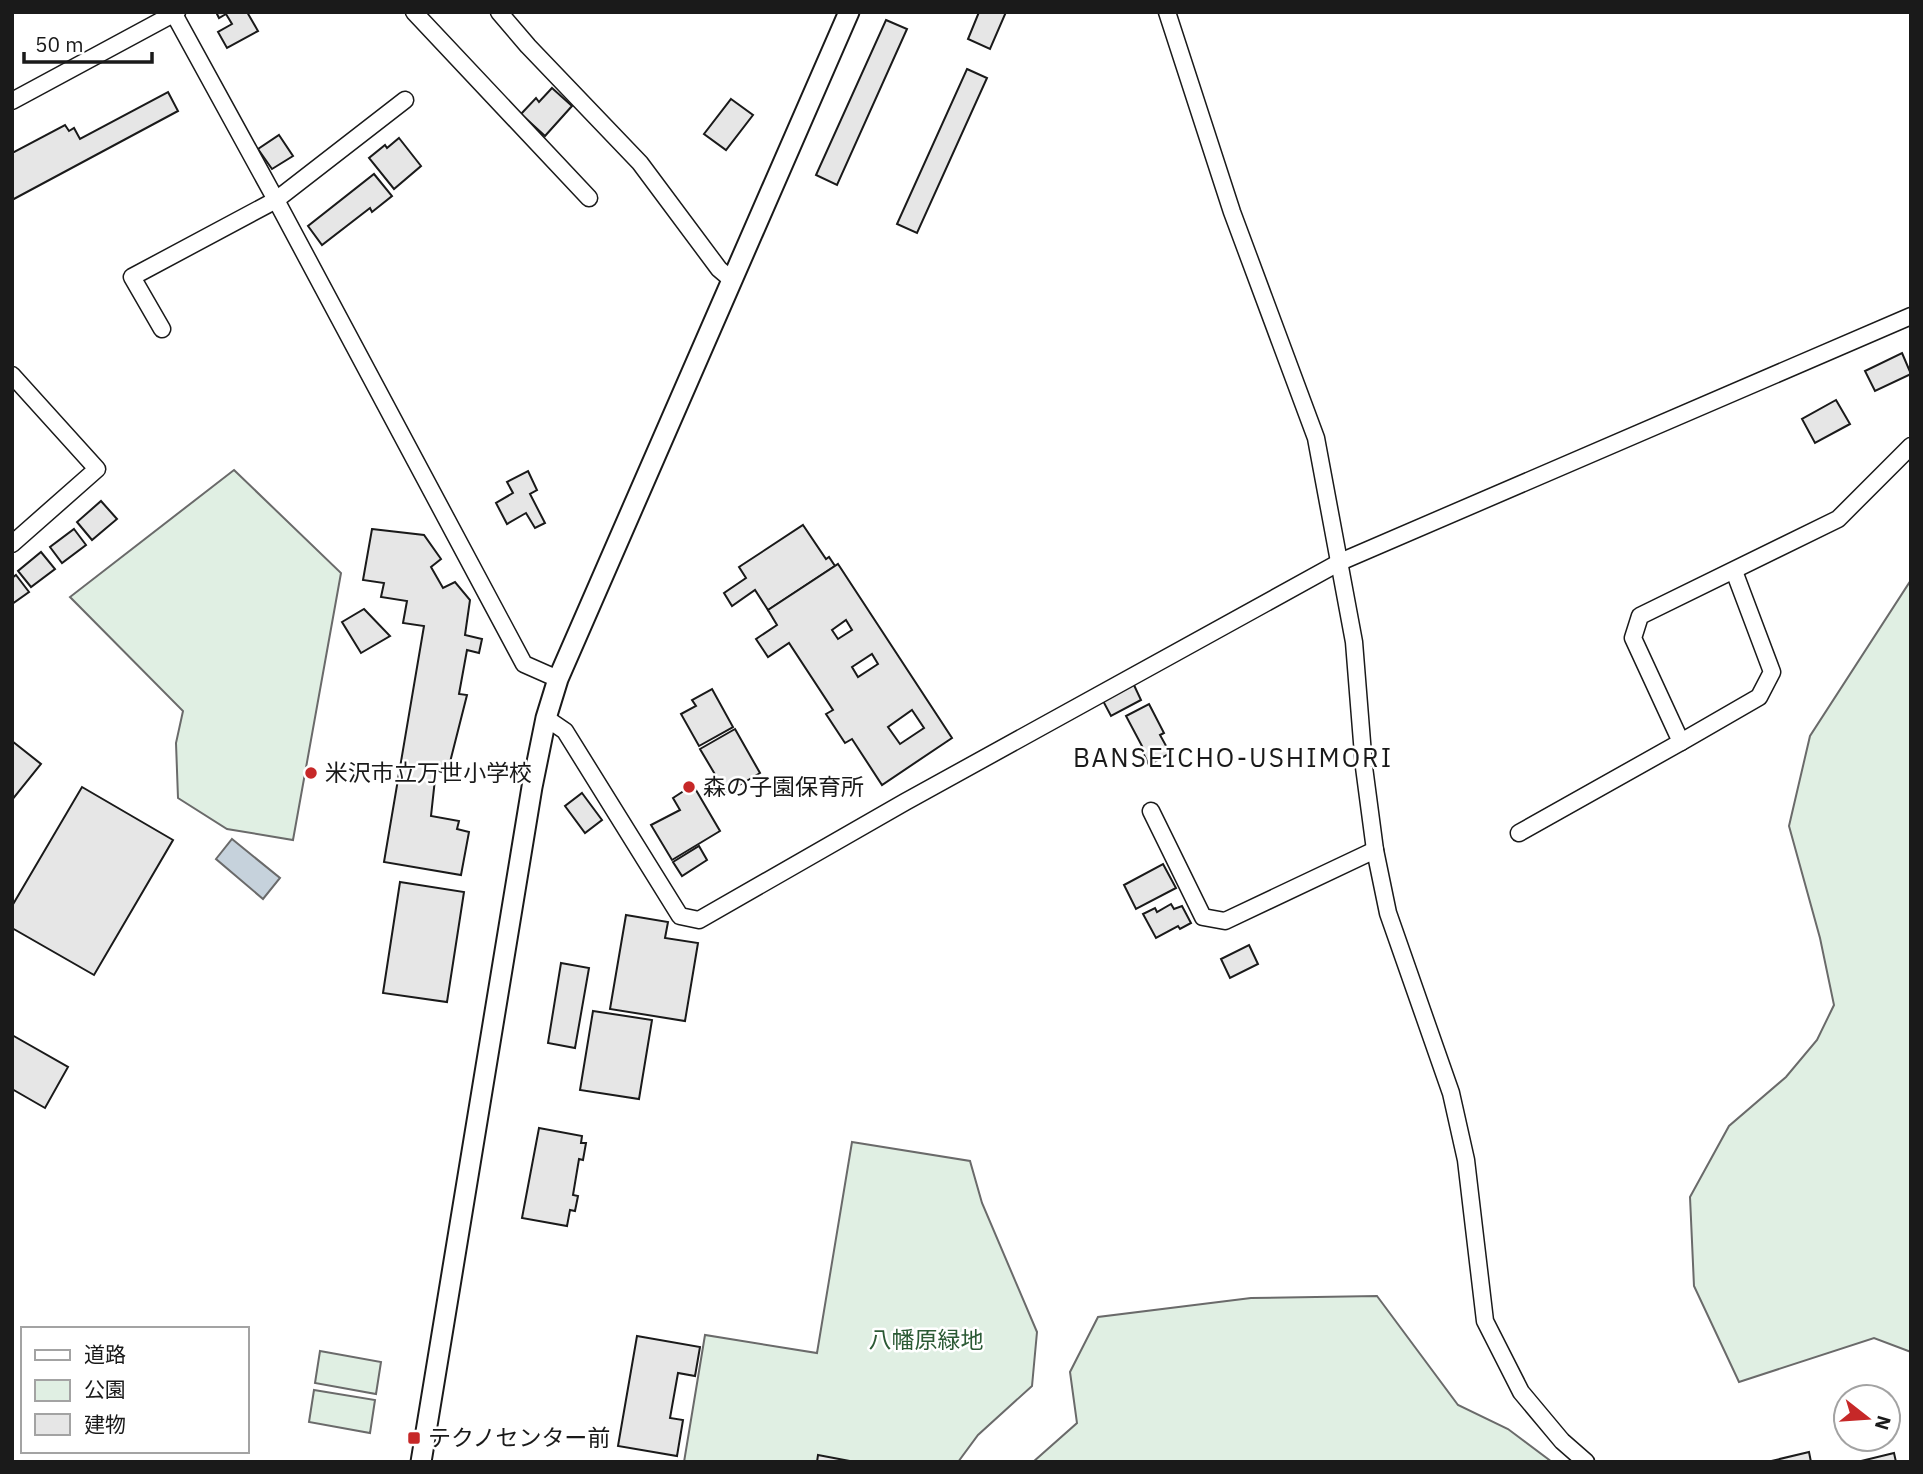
<svg xmlns="http://www.w3.org/2000/svg" width="1923" height="1474" font-family="'IBM Plex Sans','Noto Sans JP',sans-serif">
	<style>
		.green { fill: #e0efe3; stroke: #6a6a6a; stroke-width: 2 }
		.water { fill: #c6d2dc; stroke: #6a6a6a; stroke-width: 2 }
		.building { fill: #e6e6e6; stroke: #1a1a1a; stroke-width: 2; fill-rule: evenodd }
		.lines { fill: none; stroke-linecap: round; stroke-linejoin: round }
		.minor-casing { stroke: #1a1a1a; stroke-width: 19 }
		.tertiary-casing { stroke: #1a1a1a; stroke-width: 23 }
		.minor { stroke: #fff; stroke-width: 16 }
		.tertiary { stroke: #fff; stroke-width: 19 }
		.poi-dot { fill: #c62828; stroke: #fff; stroke-width: 2.5 }
		.labels { text-anchor: middle; stroke-width: 5; stroke-linejoin: round; paint-order: stroke }
		.poi-label { font-size: 23px; fill: #1a1a1a; stroke: #fff; text-anchor: start }
		.park-label { font-size: 23px; fill: #2b5a34; stroke: #fff }
		.quarter-label { font-size: 26px; letter-spacing: 2px; fill: #1a1a1a; stroke: #fff }
	</style>
	<rect width="100%" height="100%" fill="#fff"/>
	<g class="green">
		<polygon points="234,470 341,573 293,840 227,829 178,798 176,743 183,711 70,597"/>
		<polygon points="1911,580 1911,1352 1874,1338 1739,1382 1694,1286 1690,1197 1729,1126 1786,1077 1817,1040 1834,1005 1820,938 1789,826 1810,736"/>
		<polygon points="852,1142 970,1161 982,1203 1037,1332 1032,1386 978,1435 958,1462 684,1462 705,1335 817,1353"/>
		<polygon points="1377,1296 1458,1405 1508,1429 1552,1462 1033,1462 1077,1423 1070,1372 1098,1317 1251,1298"/>
		<polygon points="320,1351 381,1362 376,1394 315,1383"/>
		<polygon points="314,1390 375,1400 370,1433 309,1422"/>
	</g>
	<polygon class="water" points="232,839 280,878 263,899 216,859"/>
	<g class="building">
		<polygon points="216,12 247,12 258,31 227,48 218,32 232,24 226,14 219,18"/>
		<polygon points="979,12 1006,12 990,49 968,39"/>
		<polygon points="886,20 907,29 837,185 816,175"/>
		<polygon points="967,69 987,78 917,233 897,224"/>
		<polygon points="552,88 572,106 545,136 521,114 536,98 539,102"/>
		<polygon points="168,92 178,111 12,200 12,153 65,125 69,131 74,128 80,139"/>
		<polygon points="731,99 753,115 726,150 704,134"/>
		<polygon points="279,135 293,156 272,169 258,149"/>
		<polygon points="399,138 421,166 394,189 369,158 385,145 387,148"/>
		<polygon points="374,174 392,196 372,212 370,208 322,245 308,226"/>
		<polygon points="1902,353 1911,374 1875,391 1865,371"/>
		<polygon points="1836,400 1850,424 1815,443 1802,419"/>
		<polygon points="528,471 537,490 530,494 545,523 535,528 526,513 507,524 496,503 513,493 507,482"/>
		<polygon points="101,501 117,519 92,540 77,522"/>
		<polygon points="803,525 826,559 829,557 835,566 768,610 755,590 732,606 724,593 746,578 739,567"/>
		<polygon points="74,529 86,545 62,563 50,547"/>
		<polygon points="372,529 424,535 441,559 431,567 443,588 455,582 470,600 465,635 482,639 479,653 467,650 459,694 467,695 447,774 436,770 431,816 459,821 457,829 469,832 461,875 384,862 424,626 403,623 407,601 381,597 384,583 363,580"/>
		<polygon points="41,552 55,569 31,587 18,571"/>
		<path d="M838 564 952 738 882 785 852 739 845 743 826 714 833 710 789 643 768 657 756 639 777 625 768 610ZM846 620 852 630 838 639 832 630ZM872 654 878 664 858 677 852 667ZM912 710 924 728 900 744 888 727Z"/>
		<polygon points="16,575 29,592 12,604 12,578"/>
		<polygon points="364,609 390,636 361,653 342,622"/>
		<polygon points="1133,683 1141,700 1111,716 1102,699"/>
		<polygon points="712,689 733,727 699,746 681,714 696,706 692,700"/>
		<polygon points="1149,704 1164,733 1160,735 1170,753 1149,765 1140,747 1142,746 1126,716"/>
		<polygon points="735,729 760,773 726,793 700,749"/>
		<polygon points="12,741 41,764 12,800"/>
		<polygon points="693,785 720,831 672,860 651,825 680,810 673,798"/>
		<polygon points="82,787 173,840 94,975 12,928 12,906"/>
		<polygon points="582,793 602,820 585,833 565,806"/>
		<polygon points="699,846 707,860 682,876 673,862"/>
		<polygon points="1163,864 1176,888 1136,909 1124,885"/>
		<polygon points="400,882 464,892 447,1002 383,993"/>
		<polygon points="1171,904 1174,909 1182,906 1191,923 1180,929 1178,926 1156,938 1143,914 1155,908 1157,912"/>
		<polygon points="626,915 668,922 665,938 698,943 685,1021 610,1009"/>
		<polygon points="1249,945 1258,964 1230,978 1221,959"/>
		<polygon points="561,963 589,968 575,1048 548,1043"/>
		<polygon points="593,1011 652,1020 639,1099 580,1090"/>
		<polygon points="12,1035 68,1067 45,1108 12,1089"/>
		<polygon points="539,1128 582,1136 581,1143 586,1143 583,1160 579,1159 573,1195 578,1196 575,1211 570,1210 567,1226 522,1218"/>
		<polygon points="637,1336 700,1347 695,1376 678,1373 670,1418 683,1420 677,1456 618,1446"/>
		<polygon points="1809,1452 1811,1462 1767,1462"/>
		<polygon points="1894,1453 1896,1462 1857,1462"/>
		<polygon points="818,1455 855,1462 817,1462"/>
	</g>
	<g class="lines">
		<defs>
			<g id="minor">
				<polyline points="414,12 589,198"/>
				<polyline points="499,12 528,46 640,163 719,269 732,280"/>
				<polyline points="1167,12 1232,212 1316,438 1354,642 1364,767 1375,850 1388,913 1451,1093 1466,1160 1485,1321 1521,1392 1562,1441 1586,1462"/>
				<polyline points="174,14 276,200 524,664 558,679"/>
				<polyline points="12,101 177,12"/>
				<polyline points="162,329 132,277 276,200 405,100"/>
				<polyline points="12,375 97,469 12,544"/>
				<polyline points="546,718 565,731 680,916 699,920 905,802 1340,562 1911,316"/>
				<polyline points="1681,742 1759,697 1772,672 1734,571"/>
				<polyline points="1151,811 1203,917 1225,921 1375,850"/>
				<polyline points="1519,833 1681,742 1633,638 1640,616 1838,519 1911,446"/>
			</g>
			<polyline id="tertiary" points="421,1462 532,787 546,718 558,679 849,12"/>
		</defs>
		<use href="#minor" class="minor-casing"/>
		<use href="#tertiary" class="tertiary-casing"/>
		<use href="#minor" class="minor"/>
		<use href="#tertiary" class="tertiary"/>
	</g>
	<g class="poi-dot">
		<circle cx="311" cy="773" r="7"/>
		<circle cx="689" cy="787" r="7"/>
		<rect x="407" y="1431" width="14" height="14" rx="3.5"/>
	</g>
	<g class="labels">
		<g class="poi-label">
			<text x="325" y="781">米沢市立万世小学校</text>
			<text x="703" y="795">森の子園保育所</text>
			<text x="428" y="1446">テクノセンター前</text>
		</g>
		<g class="park-label">
			<text x="926" y="1348">八幡原緑地</text>
		</g>
		<g class="quarter-label">
			<text x="1233" y="767">BANSEICHO-USHIMORI</text>
		</g>
	</g>
	<rect width="1923" height="1474" fill="none" stroke="#1a1a1a" stroke-width="28"/>
	<rect x="21" y="1327" width="228" height="126" fill="#ffffff" stroke="#a3a3a3" stroke-width="2"/>
	<rect x="35" y="1350" width="35" height="10" fill="#ffffff" stroke="#a3a3a3" stroke-width="2"/>
	<text x="84" y="1362" font-size="21" fill="#1a1a1a">道路</text>
	<rect x="35" y="1380" width="35" height="21" fill="#e0efe3" stroke="#a3a3a3" stroke-width="2"/>
	<text x="84" y="1397" font-size="21" fill="#1a1a1a">公園</text>
	<rect x="35" y="1414" width="35" height="21" fill="#e6e6e6" stroke="#a3a3a3" stroke-width="2"/>
	<text x="84" y="1432" font-size="21" fill="#1a1a1a">建物</text>
	<g transform="translate(1867 1418) rotate(107)"><circle r="33" fill="#ffffff" stroke="#a3a3a3" stroke-width="2"/>
	<path d="M0-5L12 26L0 18L-12 26Z" fill="#c62828"/>
	<text y="-10" font-size="19" font-weight="bold" text-anchor="middle" fill="#1a1a1a">N</text>
	</g>
	<path d="M24 52v10h128v-10" fill="none" stroke="#1a1a1a" stroke-width="3.5"/>
	<text x="35" y="52" font-size="21" fill="#1a1a1a" stroke="#ffffff" stroke-width="5" paint-order="stroke">50 m</text>
</svg>
